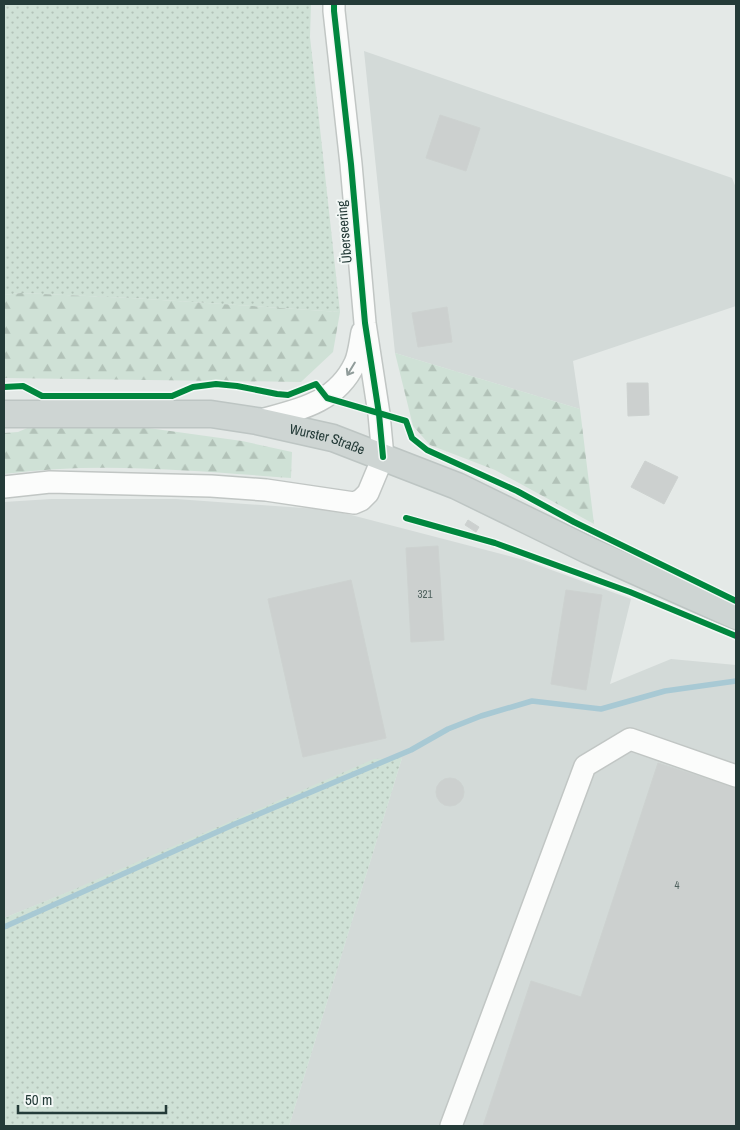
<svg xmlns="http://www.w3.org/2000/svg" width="740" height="1130" font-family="'Archivo Narrow',sans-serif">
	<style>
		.built { fill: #d3dad8 }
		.grass { fill: url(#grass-dots) }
		.forest { fill: url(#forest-firs) }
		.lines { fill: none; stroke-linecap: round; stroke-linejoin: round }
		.stream { stroke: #a8c9d4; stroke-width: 5.5 }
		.building { fill: #ccd0cf; stroke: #cdd2d0 }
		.minor-casing { stroke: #c1c6c4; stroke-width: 24 }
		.major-casing { stroke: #bdc5c3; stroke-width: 29 }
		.minor { stroke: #fbfcfb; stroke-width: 21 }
		.major { stroke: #ced5d3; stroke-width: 26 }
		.cycleway-casing { stroke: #f3f8f6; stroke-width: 9 }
		.cycleway { stroke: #00873e; stroke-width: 6 }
		.oneway { stroke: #909c9a }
		.labels { text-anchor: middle; stroke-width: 4; stroke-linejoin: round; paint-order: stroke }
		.number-label { font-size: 11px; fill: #4f615e }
		.street-label { font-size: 14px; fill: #243b38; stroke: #f3f8f6 }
	</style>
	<defs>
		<pattern id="grass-dots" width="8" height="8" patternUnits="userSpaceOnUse" patternTransform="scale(1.25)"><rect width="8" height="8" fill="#cfe1d6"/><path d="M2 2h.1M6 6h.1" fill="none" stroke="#b2c2b8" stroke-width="1.8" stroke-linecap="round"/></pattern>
		<pattern id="forest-firs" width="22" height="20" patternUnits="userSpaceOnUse" patternTransform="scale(1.25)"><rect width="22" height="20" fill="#cfe1d6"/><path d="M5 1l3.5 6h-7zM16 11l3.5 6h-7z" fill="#b2c2b8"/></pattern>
	</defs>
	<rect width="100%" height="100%" fill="#e4e9e7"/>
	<g class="built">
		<polygon points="364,51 732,178 736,188 736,306 573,361 580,409 395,353"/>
		<polygon points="51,499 176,499 332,510 524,560 631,599 610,684 671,659 736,665 736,1126 289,1126 402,758 4,918 4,502"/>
	</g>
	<g class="grass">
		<polygon points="4,4 311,4 310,37 340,312 131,298 21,293 4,295"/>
		<polygon points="402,758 289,1126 4,1126 4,918 75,889 374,759"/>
	</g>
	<g class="forest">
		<polygon points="21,293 131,298 340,312 333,352 301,382 4,378 4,295"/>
		<polygon points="395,353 580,409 594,524 495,470 430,445 413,426"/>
		<path d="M127 425 242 441 292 452 291 478C195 471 100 461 4 474V433L18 432 32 426Z"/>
	</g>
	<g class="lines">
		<polyline class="stream" points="4,927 235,824 411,750 448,729 481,716 532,701 601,709 665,691 736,681"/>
	</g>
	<g class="building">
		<polygon points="440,115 480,128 466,171 426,158"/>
		<polygon points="447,307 452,342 418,347 412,313"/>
		<polygon points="627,383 648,383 649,415 628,416"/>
		<polygon points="645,461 678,477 664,504 631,487"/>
		<polygon points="468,520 479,527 476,532 465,525"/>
		<polygon points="438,546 444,640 411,642 406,548"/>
		<polygon points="351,580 386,738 303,757 268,599"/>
		<polygon points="566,590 602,595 586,690 551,684"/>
		<polygon points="658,763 736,788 736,1126 483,1126 531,981 581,997"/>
		<circle cx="450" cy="792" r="14"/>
	</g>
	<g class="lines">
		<defs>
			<g id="minor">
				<path d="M257 421C297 410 336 404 355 363 359 354 360 342 362 332"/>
				<polyline points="4,487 50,482 211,486 266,490 354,503 361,500 368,493 383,457 379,414 365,323 351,164 334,11 334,4"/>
				<polyline points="451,1126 585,766 630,739 736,776"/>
			</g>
			<g id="major">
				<path id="s1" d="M4 414H211L257 421 333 438 457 486 588 550 736 616"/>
			</g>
		</defs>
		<use href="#minor" class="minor-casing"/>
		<use href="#major" class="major-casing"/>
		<use href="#minor" class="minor"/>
		<use href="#major" class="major"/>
		<defs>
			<g id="cycleway">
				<polyline points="334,4 334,11 351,164 365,323 379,414 383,457"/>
				<polyline points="4,387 23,386 42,396 172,396 193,387 216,384 237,386 277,394 288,395 316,384 327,398 406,421 412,438 427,450 517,491 574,522 736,601"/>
				<polyline points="406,518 495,543 630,592 736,636"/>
			</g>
		</defs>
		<use href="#cycleway" class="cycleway-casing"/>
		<use href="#cycleway" class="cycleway"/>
	</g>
	<defs><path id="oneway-shaft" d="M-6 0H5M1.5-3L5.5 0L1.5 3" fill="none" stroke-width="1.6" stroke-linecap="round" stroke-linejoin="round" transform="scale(1.25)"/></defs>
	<use class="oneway" href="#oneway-shaft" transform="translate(351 369) rotate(121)"/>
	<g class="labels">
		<g class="number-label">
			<text x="425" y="598">321</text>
			<text x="677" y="889">4</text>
		</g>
		<g class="street-label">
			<text transform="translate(344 232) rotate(-95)" y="5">Überseering</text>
			<text dy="5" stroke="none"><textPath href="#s1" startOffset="326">Wurster Straße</textPath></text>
		</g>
	</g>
	<rect width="740" height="1130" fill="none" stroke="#243b38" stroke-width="10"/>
	<path d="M18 1105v8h148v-8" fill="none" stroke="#243b38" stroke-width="2.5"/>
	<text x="25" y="1105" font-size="15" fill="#243b38" stroke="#f3f8f6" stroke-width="4" paint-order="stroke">50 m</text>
</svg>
